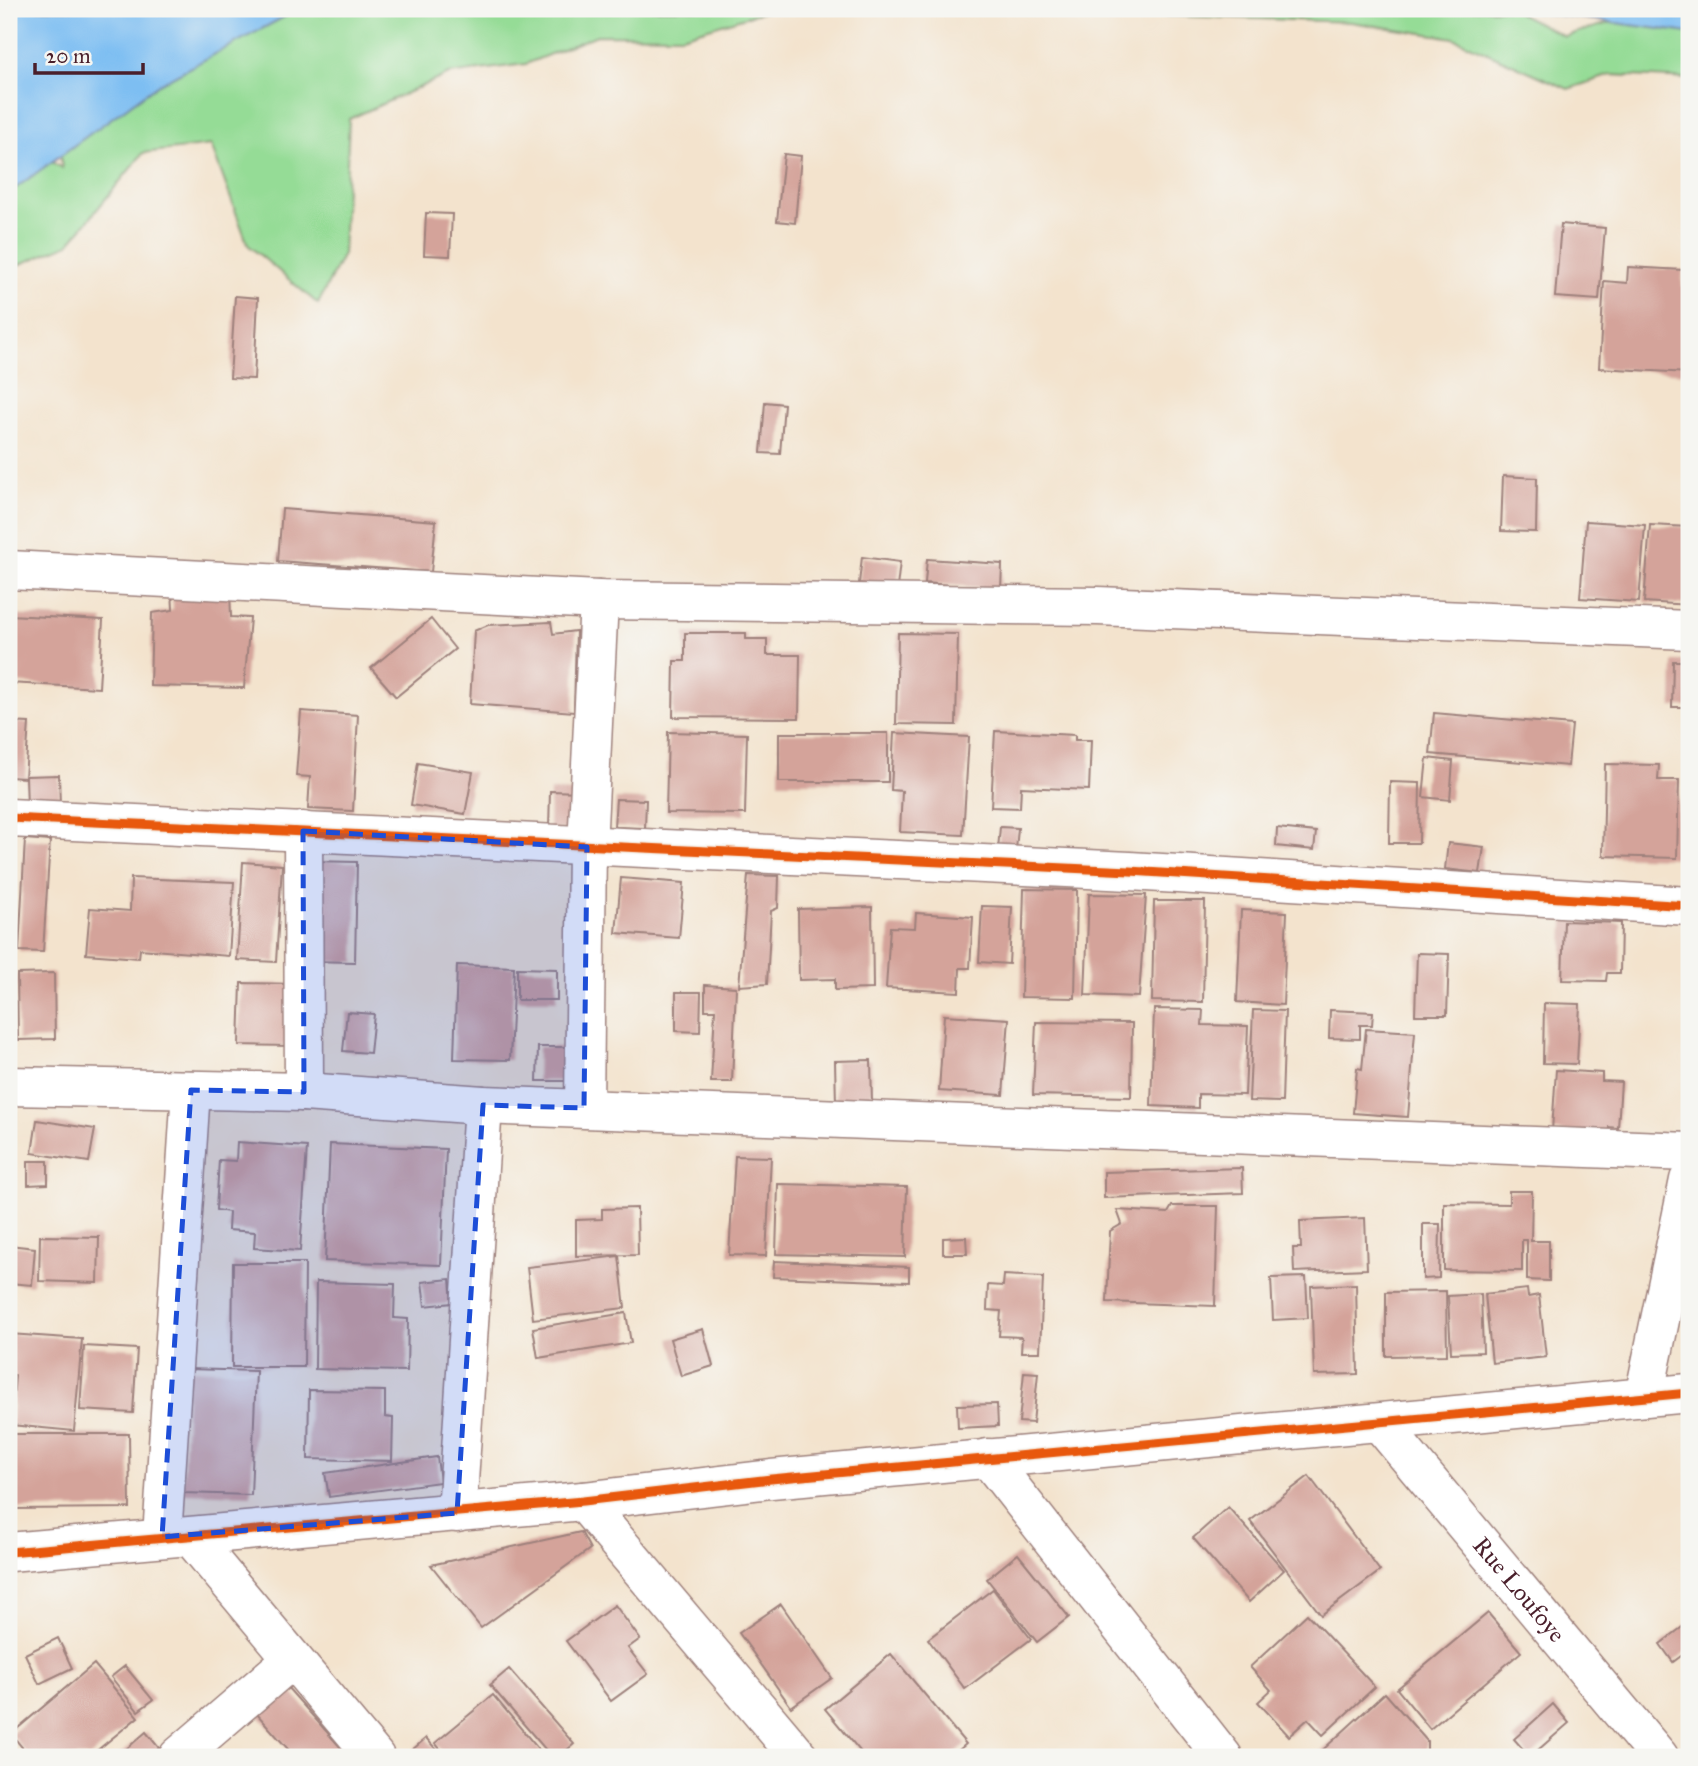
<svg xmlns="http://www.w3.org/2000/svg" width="1698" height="1766" font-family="'IM FELL Great Primer',serif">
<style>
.green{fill:#95dc96;stroke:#707e60;stroke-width:2}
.water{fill:#7dbef2;stroke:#646e8e;stroke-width:2}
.building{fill:#d4a39a}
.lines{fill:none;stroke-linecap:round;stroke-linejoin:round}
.minor-casing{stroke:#9e817c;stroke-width:41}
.minor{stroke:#fff;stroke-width:38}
.cycleway-casing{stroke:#f6f6f2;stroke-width:13}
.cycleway{stroke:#e8590c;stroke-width:9}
.marked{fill:#1d4ed8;fill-opacity:0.2;stroke:#1d4ed8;stroke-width:5;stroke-dasharray:14 9;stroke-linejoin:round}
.labels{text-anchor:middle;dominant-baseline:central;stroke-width:7;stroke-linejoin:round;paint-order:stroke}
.street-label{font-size:24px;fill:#4a1f2b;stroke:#f6f6f2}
</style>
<rect width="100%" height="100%" fill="#f6f6f2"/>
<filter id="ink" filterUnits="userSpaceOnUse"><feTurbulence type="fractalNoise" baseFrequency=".0143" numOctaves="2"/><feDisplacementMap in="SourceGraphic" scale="14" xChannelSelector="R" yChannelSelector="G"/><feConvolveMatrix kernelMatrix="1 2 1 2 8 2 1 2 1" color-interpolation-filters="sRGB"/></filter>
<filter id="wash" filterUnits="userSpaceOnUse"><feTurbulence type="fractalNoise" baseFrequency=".00686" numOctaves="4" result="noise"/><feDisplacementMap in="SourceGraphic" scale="28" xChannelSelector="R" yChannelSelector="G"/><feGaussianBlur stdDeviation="1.57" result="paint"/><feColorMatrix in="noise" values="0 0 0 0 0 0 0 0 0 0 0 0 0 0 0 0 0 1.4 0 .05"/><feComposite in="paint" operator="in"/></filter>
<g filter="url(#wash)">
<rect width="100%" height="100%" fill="#f3e3cd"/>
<g class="green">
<path d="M276,9h496l-90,27 -85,-1 -71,29 -77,10 -100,45 -6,135 -25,50 -70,-59 -37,-100 -68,8 -74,91 -60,25v-132l53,31 -5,-44z"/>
<path d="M976,9h535l53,27 95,-27 30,6v64l-78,-4 -43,14 -114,-51 -103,-16z"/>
</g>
<g class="water">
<path d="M9,9h290l-142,76 -148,108z"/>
<path d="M1513,9h176v24z"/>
</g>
<g id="blocks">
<g class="building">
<path d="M784,154l17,2 -6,67 -18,-2z"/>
<path d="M426,213l26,1 -2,42 -26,-1z"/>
<path d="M1561,224l44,4 -6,72 -44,-3z"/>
<path d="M1628,267l55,3 -1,17h7v86l-90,-5 5,-87 23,2z"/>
<path d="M235,296l23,2 -4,81 -24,-1z"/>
<path d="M765,402l19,2 -4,50 -19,-1z"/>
<path d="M1503,476l34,2 -1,54 -35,-1z"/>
<path d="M282,509l154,12 -5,51 -153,-11z"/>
<path d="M1586,521l59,4 -6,77 -59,-4z"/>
<path d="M1650,525l39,2v78l-45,-3z"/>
<path d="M862,557l38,5 -3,25 -38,-4z"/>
<path d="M927,559l75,5 -1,25 -76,-6z"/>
<path d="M172,589l58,3 1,25 19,1 -6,70 -94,-2 2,-73 21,-3z"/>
<path d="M9,615l94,5 -4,68 -90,-5z"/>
<path d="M431,619l24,30 -59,48 -25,-29z"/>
<path d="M551,622l2,12 23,-3 -2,81 -104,-8 4,-73 14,-6z"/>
<path d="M685,633h61v6h21v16h33l-1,63 -126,-1 1,-56h11z"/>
<path d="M898,633l60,1 -2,91 -60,-1z"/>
<path d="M1673,661h16v46h-17z"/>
<path d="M301,711l57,4 -5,96 -45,-2 2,-32 -14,-1z"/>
<path d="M1434,713l138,12 -4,41 -138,-12z"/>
<path d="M9,722l20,1 -4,55 -16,-1z"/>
<path d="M995,731l80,4v5h16l-2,50 -68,-3 -1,21 -29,-1z"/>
<path d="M668,732l79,2 -2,80 -79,-1z"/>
<rect x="779" y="733" width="109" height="49"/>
<path d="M894,733l75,4 -6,98 -63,-3 2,-41 -11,-1z"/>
<path d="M1427,758l26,3 -3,39 -27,-3z"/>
<path d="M418,763l55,9 -8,42 -54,-9z"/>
<path d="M1605,764l54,1 -1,15h21l-2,78 -74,-2z"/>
<path d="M59,775l1,30 -33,2 -1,-31z"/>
<path d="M1390,782l30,1 -1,60h-30z"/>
<path d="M550,791l31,1 -2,38 -30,-1z"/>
<path d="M616,799l30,1 -1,28 -31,-1z"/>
<path d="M1000,827l18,1 -2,22 -18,-1z"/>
<path d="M1277,828l39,4 -2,18 -38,-4z"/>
<path d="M25,839l25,2 -7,111 -24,-1z"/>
<path d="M1448,843l36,4 -4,26 -35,-4z"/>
<path d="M309,861l48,1 -2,100 -48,-1z"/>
<path d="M243,862l39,3 -6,97 -39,-2z"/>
<path d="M748,875l31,1 -1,32 -7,3 -4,73 -28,2z"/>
<path d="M131,878l103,4 -5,74 -89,-7 -1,9 -53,-4 4,-46 40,3z"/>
<path d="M621,878l63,5 -5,55 -63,-5z"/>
<path d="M1024,889l53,1 -2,108 -54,-1z"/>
<path d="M1089,894l57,1 -7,102 -54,-2z"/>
<path d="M1154,901h51l-2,101 -51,-1z"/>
<path d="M982,906l30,1 -3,57 -30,-2z"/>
<path d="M872,907l1,82 -38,1v-11l-36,1 -1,-71z"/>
<path d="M1241,910l46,2 -4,93 -46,-3z"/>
<path d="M916,913l57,4 -3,51h-10l-1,24 -73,-4 4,-61 25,1z"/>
<path d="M1564,921l57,2 -1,50h-13l-1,8 -44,-1z"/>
<path d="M1417,953l32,1 -2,61h-32z"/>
<path d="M457,965l57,2 -4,93 -56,-1z"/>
<path d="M517,968l40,1v31h-40z"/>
<path d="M54,973l1,66 -37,1 -1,-66z"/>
<path d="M241,983l53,1 -1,62 -54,-1z"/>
<path d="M705,985l31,2 -4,95h-21l4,-72h-10z"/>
<path d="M676,992h25l-1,40 -24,-1z"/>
<path d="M1544,1003l36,1 -3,60 -34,-1z"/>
<path d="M1154,1009l49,1 -1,15 46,1 -3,69 -47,-1v14l-47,-2z"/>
<path d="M1253,1010l32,1 -3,91 -33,-1z"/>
<path d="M1330,1010l43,2 -1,13h-12v14l-31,-1z"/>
<path d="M347,1012l27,2 -4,39 -27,-2z"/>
<path d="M944,1015l65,4 -6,76 -64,-4z"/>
<path d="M1036,1022l96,1 -1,74 -98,-2z"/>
<path d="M1366,1029l49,3 -7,85 -55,-4 4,-45 5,1z"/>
<path d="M538,1047h30l-1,34h-30z"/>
<path d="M871,1060l1,43 -36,1 -1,-43z"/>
<path d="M1556,1070l46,3v8l19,1 -3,46 -9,-1v7l-57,-3z"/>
<path d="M37,1120l58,9 -6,33 -57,-9z"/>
<path d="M237,1142l70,5 -7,104 -46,-3 1,-16 -27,-2 1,-18 -13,-2 3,-50 17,1z"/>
<path d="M330,1144l116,5 -5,116 -116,-4z"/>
<path d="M735,1156l36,1 -5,99 -37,-1z"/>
<path d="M28,1161h20v23l-20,1z"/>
<path d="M1242,1168l1,25 -139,5v-26z"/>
<path d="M778,1184l129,3 -2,70 -129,-3z"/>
<path d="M1509,1191h23l-1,50h18v40l-22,-1v-40h-5v31l-78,-1v-67l65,1z"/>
<path d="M1172,1206h46l-3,100 -108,-4 3,-71 12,-7 -5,-14 51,3z"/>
<path d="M637,1208l1,47 -62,1v-36l26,-1v-10z"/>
<path d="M1365,1218l2,51 -73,3 -1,-24h8l-1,-27z"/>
<path d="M1423,1224h17l-1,54 -16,1z"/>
<path d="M40,1236l59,1 -1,46 -59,-2z"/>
<path d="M966,1237l1,17h-24v-16z"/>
<path d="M9,1245l26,3 -3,37 -23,-2z"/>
<path d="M619,1256l6,52 -92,11 -6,-52z"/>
<path d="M774,1261l135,6v15l-136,-5z"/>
<path d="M233,1263h72l-1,104h-72z"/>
<path d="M1004,1275l39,2 -3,75h-19l1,-15 -23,-1 2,-25 -14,-1 1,-25 15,1z"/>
<path d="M1306,1277l2,41 -35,2 -2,-42z"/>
<path d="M450,1279l2,24 -27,3 -3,-24z"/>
<path d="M316,1282l79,2 -1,34 14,1 -1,52 -92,-2z"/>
<path d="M1356,1284l2,90 -44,1 -3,-89z"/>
<path d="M1527,1289l1,8 11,-2 7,62 -54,6 -7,-69z"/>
<path d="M1446,1291l1,64 -61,1v-64z"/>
<path d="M1481,1294l2,58 -32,1 -3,-57z"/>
<path d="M626,1313l5,30 -93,15 -5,-30z"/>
<path d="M703,1329l10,37 -32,10 -11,-37z"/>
<path d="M9,1334l73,5 -8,92 -63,-6 4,-50 -6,-1z"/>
<path d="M84,1346l53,3 -4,64 -53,-3z"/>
<path d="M188,1369l68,2 -5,124 -68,-2z"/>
<path d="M1024,1372l14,1 -5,50 -14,-1z"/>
<path d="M309,1390l76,1v26l8,1 -1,43 -84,-2z"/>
<path d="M997,1404l1,22 -40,2 -1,-23z"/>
<path d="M10,1434h119l1,74 -120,1z"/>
<path d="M437,1457l3,25 -111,15 -4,-24z"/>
<path d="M1309,1476l71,95 -59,44 -71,-94z"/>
<path d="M1228,1507l56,63 -35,32 -56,-64z"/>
<path d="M581,1532l9,17 -109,79 -50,-63z"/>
<path d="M1018,1554l51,63 -32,25 -50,-63z"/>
<path d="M993,1589l38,50 -66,50 -37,-50z"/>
<path d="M781,1604l51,74 -41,29 -52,-74z"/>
<path d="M615,1605l25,34 -12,9 20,26 -37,27 -45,-60z"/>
<path d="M1488,1613l33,39 -91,77 -33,-40z"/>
<path d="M1307,1614l68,73 -52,48 -15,-16 -19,17 -31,-34 13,-12 -21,-23z"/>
<path d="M1689,1622v28l-16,12 -13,-18z"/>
<path d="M58,1638l14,30 -33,16 -14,-30z"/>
<path d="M891,1654l75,90 -15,13h-86l-40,-48z"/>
<path d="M94,1664l44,53 -49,40h-59l-19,-23z"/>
<path d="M125,1666l28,34 -15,11 -27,-34z"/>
<path d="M509,1669l65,75 -16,13h-6l-62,-72z"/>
<path d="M287,1687l62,70h-54l-38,-43z"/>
<path d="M1385,1693l42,48v16h-112z"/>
<path d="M493,1695l52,62h-98l-12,-14z"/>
<path d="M1553,1704l16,19 -39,34 -16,-18z"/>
<path d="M146,1732l13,16 -9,9h-33z"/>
<path d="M426,1738l17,19h-39z"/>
</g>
</g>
</g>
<g filter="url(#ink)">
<use href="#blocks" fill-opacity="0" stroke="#9e817c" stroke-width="2"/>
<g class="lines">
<defs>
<g id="minor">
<path d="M9,570l590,30 499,6 591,24"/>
<path d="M9,818l1121,53 559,35"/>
<path d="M303,831l1,261"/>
<path d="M9,1086l295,6 179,13 1206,47"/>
<path d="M584,1108l3,-261 12,-247"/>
<path d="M1644,1397l45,-217"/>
<path id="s1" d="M1380,1423l279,334"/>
<path d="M988,1458l235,299"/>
<path d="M583,1501l216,256"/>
<path d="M457,1513l26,-408"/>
<path d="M162,1537l29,-447"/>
<path d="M191,1537l184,220"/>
<path d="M9,1552l574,-51 188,-22 918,-86"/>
<path d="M178,1757l113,-97"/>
</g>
</defs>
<use href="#minor" class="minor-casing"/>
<use href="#minor" class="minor"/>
<defs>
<g id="cycleway">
<path d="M9,818l1121,53 559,35"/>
<path d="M9,1552l574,-51 188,-22 918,-86"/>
</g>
</defs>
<use href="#cycleway" class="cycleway-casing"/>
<use href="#cycleway" class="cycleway"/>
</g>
</g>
<path class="marked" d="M303,831l284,16 -3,261 -101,-3 -26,408 -295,24 29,-447 113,2z"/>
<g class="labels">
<g class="street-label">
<text stroke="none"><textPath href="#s1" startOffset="217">Rue Loufoye</textPath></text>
</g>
</g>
<rect width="1698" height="1766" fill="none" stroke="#f6f6f2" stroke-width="35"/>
<path d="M35 63v10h108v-10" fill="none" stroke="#4a1f2b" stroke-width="3.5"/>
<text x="46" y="63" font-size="21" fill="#4a1f2b" stroke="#f6f6f2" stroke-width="5" paint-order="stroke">20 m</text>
</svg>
